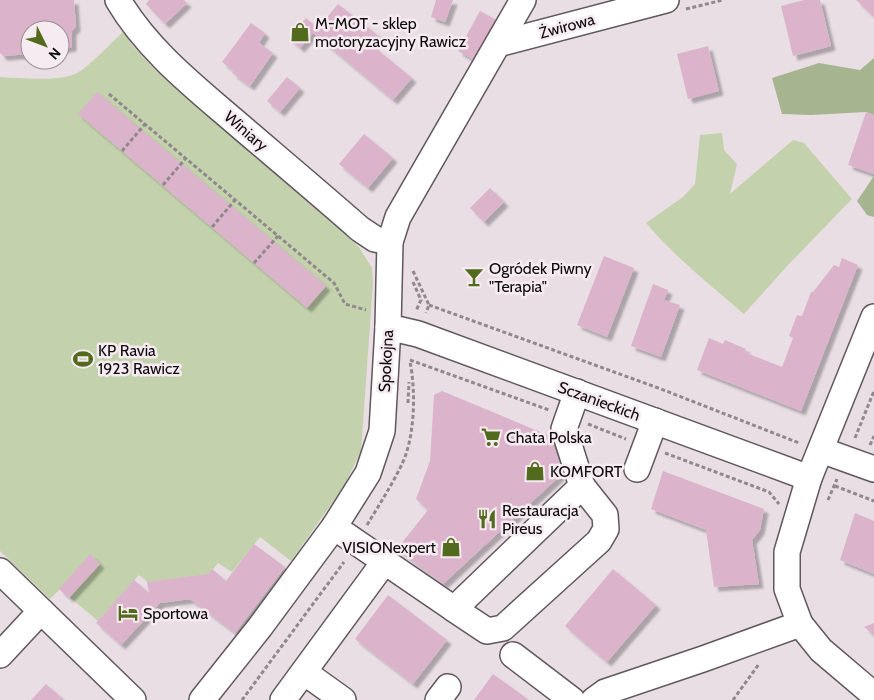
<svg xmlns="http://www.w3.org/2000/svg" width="874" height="700" font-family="Cabin,sans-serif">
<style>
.green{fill:#c3d2ad}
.forest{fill:#a6b590}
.building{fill:#dbb4cc;filter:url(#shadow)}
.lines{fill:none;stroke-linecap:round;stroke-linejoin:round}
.minor-casing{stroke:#60575d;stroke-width:28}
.path{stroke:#90888c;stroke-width:3;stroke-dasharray:4 2.5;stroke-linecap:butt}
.minor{stroke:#fff;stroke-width:25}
.labels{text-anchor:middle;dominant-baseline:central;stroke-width:5;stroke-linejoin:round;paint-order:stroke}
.poi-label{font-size:16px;fill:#0d0a0c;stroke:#f6ebf1;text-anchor:start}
.street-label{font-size:16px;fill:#0d0a0c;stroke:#f6ebf1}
</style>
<defs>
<filter id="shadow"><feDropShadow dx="4.5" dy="4.5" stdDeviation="1" flood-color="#0004"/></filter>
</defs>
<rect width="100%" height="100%" fill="#e9dee4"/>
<g class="green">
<path d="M123,32l9,13 22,24 205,178 13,21 1,15 -12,168 -17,35 -53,75 -31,-24 -28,35 -14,-9 -9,12 -60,8 -10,-8 -41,46 -38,-32 -10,10 -50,-48v-474c18,1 62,5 77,-4 13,-7 34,-30 46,-41z"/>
<path d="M722,133l2,17 13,14 -7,30 63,-54 11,3 48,56 -64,66 -44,49c-34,-29 -69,-57 -98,-91l37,-26 12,-13 5,-49z"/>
</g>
<g class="forest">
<path d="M874,58v57l-8,-3 -55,3 -29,-1 -10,-36 47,-15 41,7z"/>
<path d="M874,176v41l-7,-2 -10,-14z"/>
</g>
<g class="building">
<path d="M0,0h74l2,27 -4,4v16l-12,2v-19h-30v24l-27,2 -3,-3z"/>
<path d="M149,0h35l3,3 -22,21 -19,-20z"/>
<path d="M436,0h17l-8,22 -14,-5z"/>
<path d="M804,0h16l11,46 -38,10 -12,-50z"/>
<path d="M856,0h18v17z"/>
<path d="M338,4l42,33 -7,9 39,32 -19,22 -80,-67 -13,15 -11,-10 17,-20 12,10z"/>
<path d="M480,11l17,9 -21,41 -18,-10z"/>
<path d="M251,23l14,10 -6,10 14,10 -23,33 -18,-13 2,-2 -12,-9z"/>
<path d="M708,46l11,45 -31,8 -11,-45z"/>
<path d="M287,77l13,11 -20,24 -13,-11z"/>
<path d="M97,92l229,194 -19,22 -229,-194z"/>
<path d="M866,112l8,3v59l-26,-9z"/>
<path d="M364,134l29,24 -25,30 -29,-24z"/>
<path d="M490,188l14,14 -20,20 -14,-14z"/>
<path d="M604,256l30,12 -27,69 -30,-12z"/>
<path d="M842,258l16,7 -57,146 -104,-41 12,-32 14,6 2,-4 21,9 -2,3 38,15 11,-29 -4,-2 8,-21 5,1 9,-24h2l21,-27 5,2z"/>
<path d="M653,284l15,6 -4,10 16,5 -19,52 -30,-11z"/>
<path d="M442,391l108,45 13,37 -120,111 -46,-35 31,-39 -12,-11 14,-38 4,-66z"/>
<path d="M663,471l101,38 -4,21 -8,10 7,44 -45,3 -8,-57 -55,-21z"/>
<path d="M855,513l19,8v53l-34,-14z"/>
<path d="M254,544l31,23 -50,66 -45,-34 -30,4 -39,42 -25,-22 38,-43 15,13 -2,-11 61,-8 4,-5 14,12z"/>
<path d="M90,554l10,10 -31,34 -10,-9z"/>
<path d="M613,569l43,36 -49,57 -42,-36z"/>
<path d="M388,595l59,45 -34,44 -58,-45z"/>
<path d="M874,623v12l-10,-8z"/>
<path d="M493,674l36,26h-55z"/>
<path d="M46,684l18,16h-33z"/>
</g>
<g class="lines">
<defs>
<g id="minor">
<path d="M118,0c28,48 73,84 115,120 42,36 85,72 127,109l15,10 15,3"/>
<path d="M498,44l168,-44"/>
<path d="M874,317l-65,161 -22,74v37l13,35 21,26 53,45"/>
<path d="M388,327l30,7 391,144"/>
<path d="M821,450l53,19"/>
<path d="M637,469l18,-48"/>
<path d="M334,527l120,82 128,-123 -18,-57 13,-37"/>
<path d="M0,571l133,129"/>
<path d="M454,609l33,22 16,-3 96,-87 7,-12 -1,-14 -23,-29"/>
<path d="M0,655l41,-44"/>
<path d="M513,655l59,45"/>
<path d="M304,672l39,28"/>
<path d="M202,700l58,-73 74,-100 34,-54 14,-42 6,-104 2,-85 8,-25 125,-217"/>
<path d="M283,700l102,-139"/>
<path d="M438,700l10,-13"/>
<path d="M594,700l11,-8 98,-33 97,-35"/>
</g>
</defs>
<use href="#minor" class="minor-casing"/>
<g class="path">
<path d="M686,9l37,-9"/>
<path d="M109,94l225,189 11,21 21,6"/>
<path d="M122,151l23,-27"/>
<path d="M163,185l23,-27"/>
<path d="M212,227l23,-27"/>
<path d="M254,263l24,-27"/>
<path d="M413,271l16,34 -3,8"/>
<path d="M413,282l8,18 -5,11"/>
<path d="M429,305l232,84 138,54"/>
<path d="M410,360l139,50"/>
<path d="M408,403l1,-21"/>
<path d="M588,424l38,15"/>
<path d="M855,438l19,-47"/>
<path d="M870,445l4,-9"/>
<path d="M665,453l104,39 10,12"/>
<path d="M835,486l39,15"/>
<path d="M828,500l9,-21"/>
<path d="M367,525c12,-20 25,-40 35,-61 13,-27 14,-73 8,-102"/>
<path d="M242,700l102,-138"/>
<path d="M733,700l26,-36"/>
</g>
<use href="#minor" class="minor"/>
</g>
<defs>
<symbol id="shop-bare" viewBox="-9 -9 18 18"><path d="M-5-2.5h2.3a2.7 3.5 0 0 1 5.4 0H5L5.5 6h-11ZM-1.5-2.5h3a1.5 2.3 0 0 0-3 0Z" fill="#516a1b" stroke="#f6ebf1" stroke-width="2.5" paint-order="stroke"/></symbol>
<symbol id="bar-bare" viewBox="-9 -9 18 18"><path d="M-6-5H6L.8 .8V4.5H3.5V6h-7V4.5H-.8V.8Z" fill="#516a1b" stroke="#f6ebf1" stroke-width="2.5" paint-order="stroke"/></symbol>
<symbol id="stadium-bare" viewBox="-9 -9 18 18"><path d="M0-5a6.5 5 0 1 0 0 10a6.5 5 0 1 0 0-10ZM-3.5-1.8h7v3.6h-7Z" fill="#516a1b" stroke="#f6ebf1" stroke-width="2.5" paint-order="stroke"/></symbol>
<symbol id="supermarket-bare" viewBox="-9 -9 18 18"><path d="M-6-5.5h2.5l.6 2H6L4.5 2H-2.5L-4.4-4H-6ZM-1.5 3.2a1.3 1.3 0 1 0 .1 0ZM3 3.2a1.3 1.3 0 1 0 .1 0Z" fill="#516a1b" stroke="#f6ebf1" stroke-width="2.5" paint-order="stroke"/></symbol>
<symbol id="restaurant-bare" viewBox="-9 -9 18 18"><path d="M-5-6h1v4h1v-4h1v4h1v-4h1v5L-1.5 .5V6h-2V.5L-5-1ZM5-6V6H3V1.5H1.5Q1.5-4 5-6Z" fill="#516a1b" stroke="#f6ebf1" stroke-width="2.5" paint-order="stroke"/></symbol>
<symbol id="hotel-bare" viewBox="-9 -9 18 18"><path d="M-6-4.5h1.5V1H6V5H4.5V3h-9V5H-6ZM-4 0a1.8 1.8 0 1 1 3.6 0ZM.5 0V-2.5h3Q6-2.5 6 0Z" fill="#516a1b" stroke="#f6ebf1" stroke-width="2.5" paint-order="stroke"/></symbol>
</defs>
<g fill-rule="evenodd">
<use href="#shop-bare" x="286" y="18" width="28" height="28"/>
<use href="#bar-bare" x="460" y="263" width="28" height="28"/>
<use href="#stadium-bare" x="69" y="345" width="28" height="28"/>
<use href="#supermarket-bare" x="477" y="423" width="28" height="28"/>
<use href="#shop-bare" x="521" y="457" width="28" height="28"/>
<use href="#restaurant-bare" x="473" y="505" width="28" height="28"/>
<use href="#shop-bare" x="437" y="533" width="28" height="28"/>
<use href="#hotel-bare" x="114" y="599" width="28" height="28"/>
</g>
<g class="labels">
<g class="poi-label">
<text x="315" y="23">M-MOT - sklep<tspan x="315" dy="18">motoryzacyjny Rawicz</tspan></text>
<text x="489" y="268">Ogródek Piwny<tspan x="489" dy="18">"Terapia"</tspan></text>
<text x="98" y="350">KP Ravia<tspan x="98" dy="18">1923 Rawicz</tspan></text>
<text x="506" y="437">Chata Polska</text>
<text x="550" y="471">KOMFORT</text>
<text x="502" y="510">Restauracja<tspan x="502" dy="18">Pireus</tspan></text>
<text x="436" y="547" text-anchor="end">VISIONexpert</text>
<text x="143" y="613">Sportowa</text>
</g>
<g class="street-label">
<text transform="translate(567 26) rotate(-15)">Żwirowa</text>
<text transform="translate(246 131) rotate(41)">Winiary</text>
<text transform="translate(386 361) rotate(-87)">Spokojna</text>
<text transform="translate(599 401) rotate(20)">Sczanieckich</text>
</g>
</g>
<g transform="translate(45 45) rotate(132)"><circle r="24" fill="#f6ebf1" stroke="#999195"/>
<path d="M0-4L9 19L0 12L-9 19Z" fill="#516a1b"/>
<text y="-8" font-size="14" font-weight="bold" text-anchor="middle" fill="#0d0a0c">N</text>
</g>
</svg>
